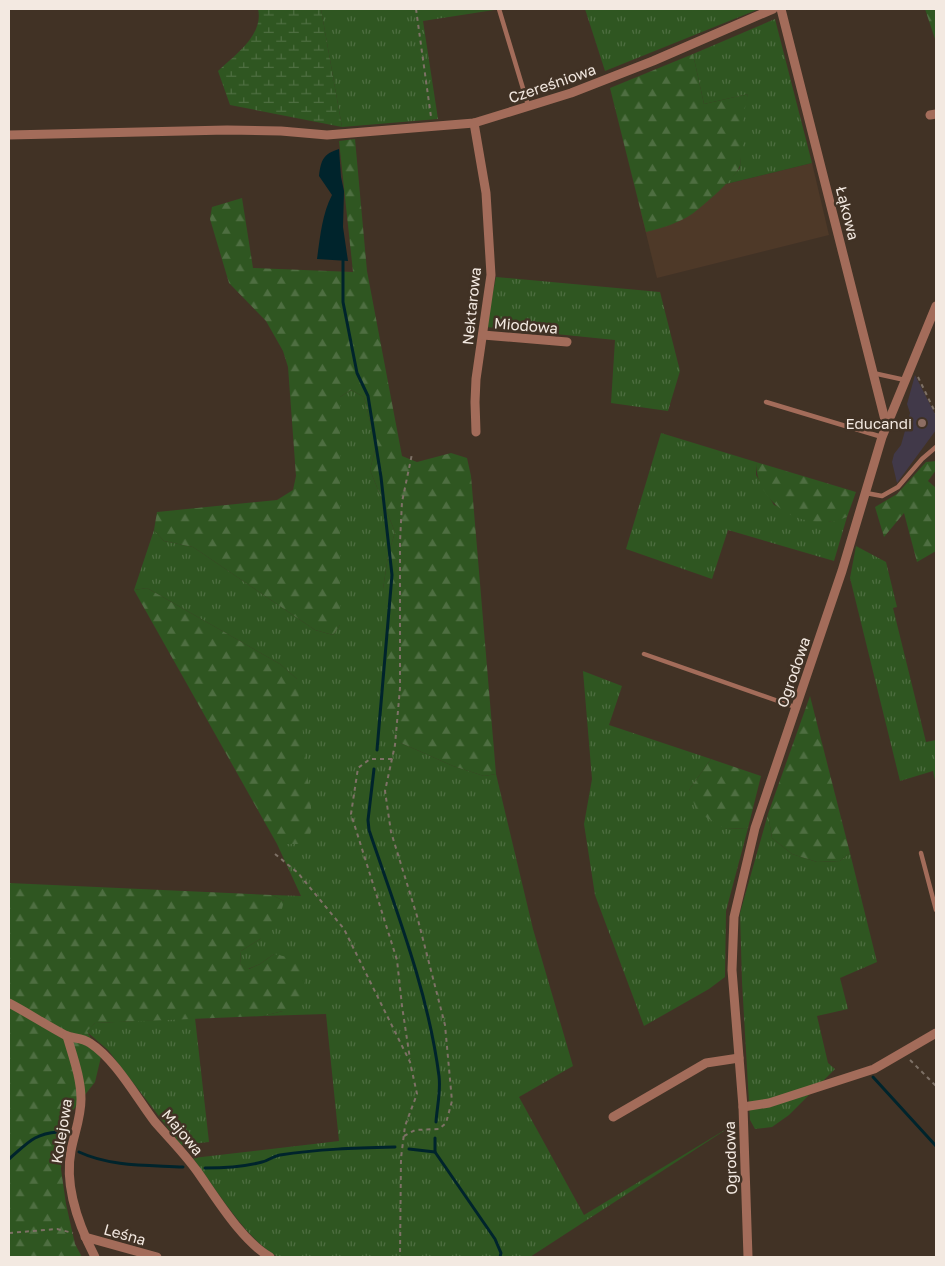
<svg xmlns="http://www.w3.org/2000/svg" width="945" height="1266" font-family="'Golos Text',sans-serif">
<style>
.built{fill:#4e3928}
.education{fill:#413949}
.grass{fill:url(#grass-tufts)}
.forest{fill:url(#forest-firs)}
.wetland{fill:url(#wetland-marsh)}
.water{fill:#00242c}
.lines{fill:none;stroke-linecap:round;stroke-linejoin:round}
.stream{stroke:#00242c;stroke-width:3}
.path{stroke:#7e7166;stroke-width:2;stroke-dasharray:4 4;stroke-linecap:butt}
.lane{stroke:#a36c5a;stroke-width:4.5}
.street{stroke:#a36c5a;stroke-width:9}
.education-dot{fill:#8d6e63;stroke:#413225;stroke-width:2}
.labels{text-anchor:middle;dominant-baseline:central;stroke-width:5;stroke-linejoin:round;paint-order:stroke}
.street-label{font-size:15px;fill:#f3e9e1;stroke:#413225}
.poi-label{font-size:15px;fill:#f3e9e1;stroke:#413225;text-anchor:end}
</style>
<defs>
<pattern id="grass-tufts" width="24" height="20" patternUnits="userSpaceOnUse" patternTransform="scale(1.25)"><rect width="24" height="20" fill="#2f5621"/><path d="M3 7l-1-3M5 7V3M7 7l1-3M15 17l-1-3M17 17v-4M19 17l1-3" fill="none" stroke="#4e6e41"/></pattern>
<pattern id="forest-firs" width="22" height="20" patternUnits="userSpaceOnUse" patternTransform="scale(1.25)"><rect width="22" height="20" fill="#2f5621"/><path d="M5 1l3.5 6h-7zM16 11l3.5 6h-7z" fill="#4e6e41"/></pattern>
<pattern id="wetland-marsh" width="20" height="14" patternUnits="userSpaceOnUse" patternTransform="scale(1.25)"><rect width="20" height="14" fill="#2f5621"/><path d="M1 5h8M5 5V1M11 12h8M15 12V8" fill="none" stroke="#4e6e41"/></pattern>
</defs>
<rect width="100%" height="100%" fill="#413225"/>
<path class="built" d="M812,163l17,72 -172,43 -18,-73z"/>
<path class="education" d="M915,375l21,41v14l-39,53 -5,-21 2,-8 7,-9 9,-32 -3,-9z"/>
<g class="grass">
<path d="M321,9h173v1l-71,11 15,98 -96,8z"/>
<path d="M585,9h174l-154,62z"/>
<path d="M775,19l37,144 -86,21 14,-16 3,-58 5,-16 -44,10 -11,-50z"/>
<path d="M496,277l164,15 20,79 -12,40 -57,-8 4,-63 -129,-13z"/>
<path d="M351,390l13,7 12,49 -6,24 25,62 -7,24 -5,33 18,154 52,23 31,10 12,-2 37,155 40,137 -54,31 65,118 149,-90 -203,132h-252c-30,-15 -64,-71 -85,-99l146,-17 -13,-127 -63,2 20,-5 -9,-57 -14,10 -12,5 -8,-5 1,-13 19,-12 24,-38 -12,-6 29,1 -24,-52h21l-1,-165 -17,-15 -133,-76 -13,2 20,-60 10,11 29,6 122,83 18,5 7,-10v-228z"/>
<path d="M661,433l95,29v13l18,30 55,17 18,-5 -13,44 -106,-31 -16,49 -86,-30z"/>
<path d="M856,546l30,16 11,45 -4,1 33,134 10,-2v45l-3,-14 -33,10 -50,-203z"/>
<path d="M583,671l39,15 -13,39 102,34 -22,31 37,39 22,-1 -22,83 -1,66 -16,12 -65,37 -49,-131 -11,-71 8,-45z"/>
<path d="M768,814l4,24 20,16 25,8 23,-1 10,-8 27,109 -37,16 8,31 -31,7 11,47 7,6 -46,46 -17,12 -17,2 -5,-9 -8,-138 -2,-69z"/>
<path d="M195,1018l14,124 -28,3 -73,-95 -22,-19 9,-8z"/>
</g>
<g class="forest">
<path d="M925,9h11v33z"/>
<path d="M693,54l11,50 44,-10c-7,25 -4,47 -8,71 -1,10 -38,42 -48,49 -13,9 -30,14 -46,18l-36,-144z"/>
<path d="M355,139l12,132 35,185 15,6 34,-9 16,5 4,18 25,298 -12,2 -31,-10 -52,-23 -19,-41 1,-113 5,-33 7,-24 -25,-62 6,-24 -12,-49 -13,-7 -11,7v228l-7,10 -18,-5 -122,-83 -29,-6 -10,-11 3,-18 120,-12 16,-10 3,-14 -8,-109 -5,-16 -17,-30 -37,-38 -19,-64 2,-12 30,-9 11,70 100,4 -14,-131z"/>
<path d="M936,461v9l-8,11 8,7v63l-19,11 -13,-49 -20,24 -9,-30 22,-13 29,-32z"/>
<path d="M756,462l100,30 -9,25c-6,2 -13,5 -19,5 -36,3 -72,-23 -72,-60z"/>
<path d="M147,588l133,76 17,15 16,147 -5,14 -10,4h-21l-143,-254z"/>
<path d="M810,696l40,157 -10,8 -23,1 -25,-8 -20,-16 -4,-24z"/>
<path d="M711,759l50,17 -13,52 -22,1 -29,-17 -8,-22z"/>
<path d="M9,883l263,12 12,6 -6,23 -18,15 -19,12 -1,13 9,5 11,-5 14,-10 22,5 9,22 -7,22 -15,8 -20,5 -168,7 -8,8 14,26 -6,25 -25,32 -7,32 -2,23 5,35 9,40 7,13h-73z"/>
</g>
<path class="wetland" d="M258,9h63l21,118 -112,-22 -12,-34c17,-16 46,-36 40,-62z"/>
<path class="water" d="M339,149l2,28 3,14 -1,36 5,34 -31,-2c3,-21 5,-45 15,-64l-13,-19c2,-16 4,-22 20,-27z"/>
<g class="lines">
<g class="stream">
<path d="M343,261v41l14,71 11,23 13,81 11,98 -15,175"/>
<path d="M374,769l-6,51 1,10c27,80 59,161 70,246 2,15 -2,31 -3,46"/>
<path d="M873,1077l63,69"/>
<path d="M435,1138v14"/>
<path d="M409,1149l26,3 60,87 6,14 -1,4"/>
<path d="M79,1152c32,15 70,13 104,15"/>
<path d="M9,1159c19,-16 24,-25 49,-27l8,8"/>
<path d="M205,1168c19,0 38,-1 57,-6 6,-1 11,-6 18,-7 38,-6 76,-7 115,-8"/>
</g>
<g class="path">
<path d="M416,9l15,108"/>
<path d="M918,377l18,37"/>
<path d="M392,759h-22l-12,9 -7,46 46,146 5,46 8,53"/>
<path d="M275,854l23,19 46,56 66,133 7,32 -12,32 -4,32 -1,99"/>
<path d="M910,1060l26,26"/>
<path d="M404,1136l11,-6 24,-1 7,-6 6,-22 -7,-76 -28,-109 -26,-84 -6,-41 10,-46 5,-57v-146l2,-40 10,-48"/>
<path d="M9,1233l48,-4 16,4"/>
</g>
<g class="lane">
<path d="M499,9l29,96"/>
<path d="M873,373l32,7"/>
<path d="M766,402l116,35"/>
<path d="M866,493l16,3 16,-9 24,-28 14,-12"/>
<path d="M644,654l151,53"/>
<path d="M921,853l15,57"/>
</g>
<g class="street">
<path d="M781,9l105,415"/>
<path d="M930,115l6,-1"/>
<path d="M474,123l12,70 5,82 -15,104 -1,23 1,30"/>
<path d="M9,135l218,-5 54,1 46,4 147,-12 97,-30 82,-32 120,-52"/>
<path d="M483,335l84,7"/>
<path d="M9,1003c19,10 37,22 56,32 8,4 16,2 25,8 26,17 46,54 65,79 14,16 29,31 42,49 19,27 45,70 73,86"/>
<path d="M67,1036c6,21 14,42 14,63 0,19 -7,35 -10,52 -7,36 8,75 24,106"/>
<path d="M743,1107l26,-4 105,-34 62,-36"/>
<path d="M613,1117l93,-54 33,-5"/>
<path d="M85,1237l72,20"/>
<path d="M748,1257l-5,-150 -11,-137 2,-53 21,-89 87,-257 40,-134 54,-131"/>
</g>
</g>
<circle class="education-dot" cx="922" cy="423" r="5"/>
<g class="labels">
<g class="street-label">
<text transform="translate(552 83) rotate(-19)">Czereśniowa</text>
<text transform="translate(848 213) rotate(76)">Łąkowa</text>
<text transform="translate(471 306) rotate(-84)">Nektarowa</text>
<text transform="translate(526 325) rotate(5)">Miodowa</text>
<text transform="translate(793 672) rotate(-71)">Ogrodowa</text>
<text transform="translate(61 1131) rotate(-81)">Kolejowa</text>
<text transform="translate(183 1132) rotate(50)">Majowa</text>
<text transform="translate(730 1158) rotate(-92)">Ogrodowa</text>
<text transform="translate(125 1234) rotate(16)">Leśna</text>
</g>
<g class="poi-label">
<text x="912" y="423">Educandi</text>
</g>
</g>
<rect width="945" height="1266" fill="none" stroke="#f3e9e1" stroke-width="20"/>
</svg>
